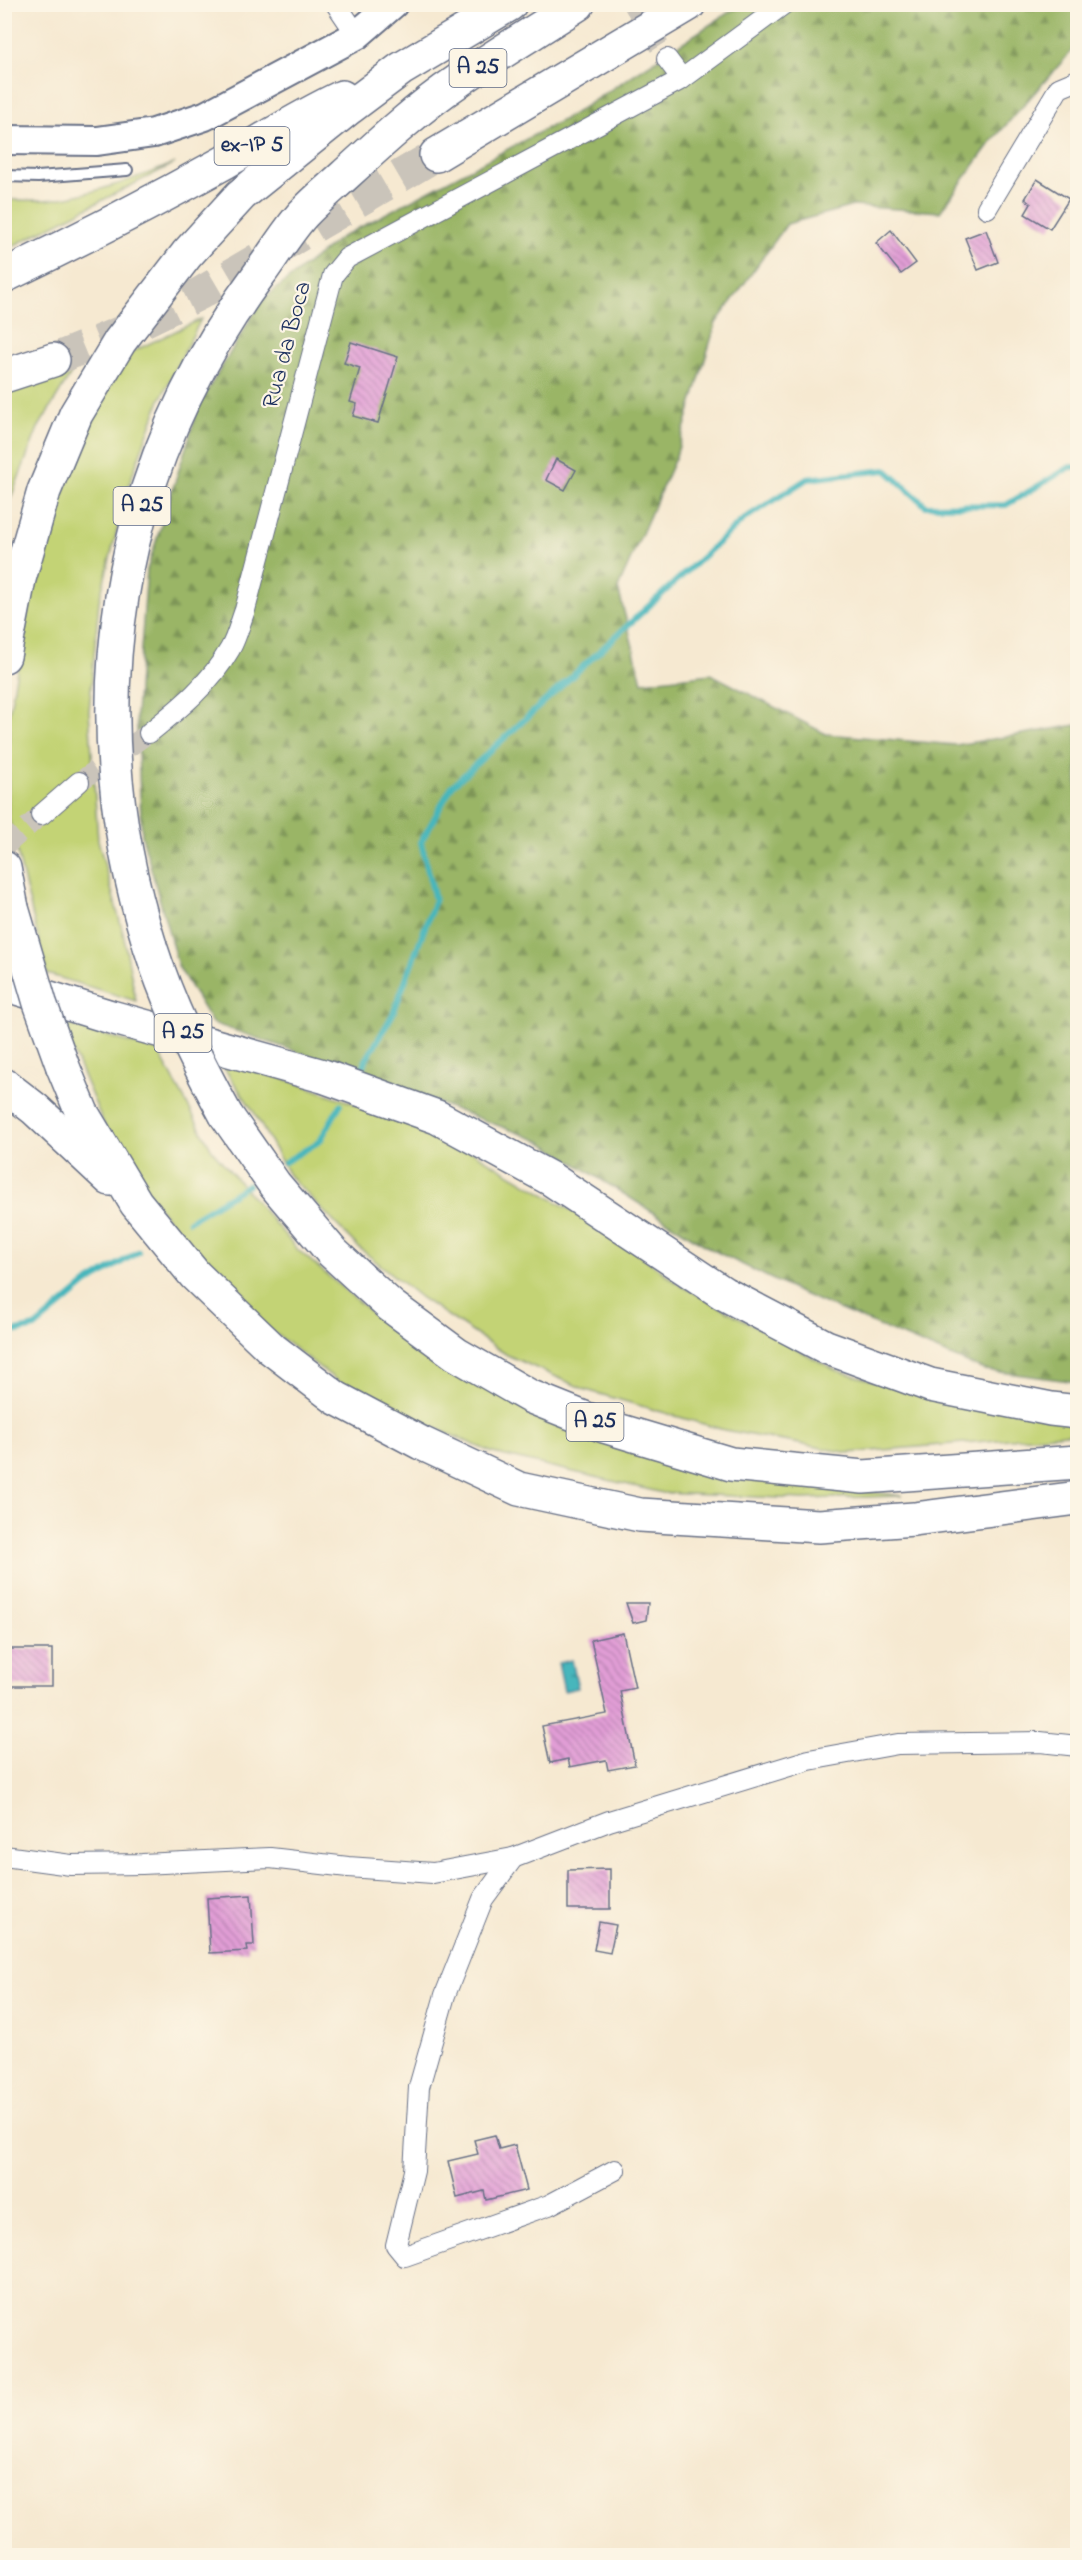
<svg xmlns="http://www.w3.org/2000/svg" width="1082" height="2560" font-family="'Indie Flower',sans-serif">
<style>
.grass{fill:#c3d375;stroke:#6f816a;stroke-width:1.5}
.forest{fill:url(#forest-firs);stroke:#5a7262;stroke-width:1.5}
.water{fill:url(#water-ripples);stroke:#30728d;stroke-width:1.5}
.lines{fill:none;stroke-linecap:round;stroke-linejoin:round}
.stream{stroke:#46b6bc;stroke-width:6}
.building{fill:url(#building-back-hatch)}
.street-tunnel{stroke:#cac4ba;stroke-width:20;stroke-dasharray:20 10;stroke-linecap:butt}
.highway-tunnel{stroke:#cac4ba;stroke-width:33;stroke-dasharray:33 16;stroke-linecap:butt}
.lane-casing{stroke:#687086;stroke-width:14}
.street-casing{stroke:#687086;stroke-width:22}
.secondary-casing{stroke:#687086;stroke-width:32}
.highway-casing{stroke:#687086;stroke-width:36}
.lane{stroke:#fff;stroke-width:10}
.street{stroke:#fff;stroke-width:20}
.secondary{stroke:#fff;stroke-width:28}
.highway{stroke:#fff;stroke-width:33}
.highway-bridge-casing{stroke:#687086;stroke-width:36;stroke-linecap:butt}
.highway-bridge{stroke:#fff;stroke-width:33}
.labels{text-anchor:middle;dominant-baseline:central;stroke-width:4.5;stroke-linejoin:round;paint-order:stroke}
.shield{fill:#fcf5e5;stroke:#5e6a86;stroke-width:1.5}
.shield-label{font-size:22px;font-weight:bold;fill:#1b2f5e}
.street-label{font-size:24px;fill:#1b2f5e;stroke:#fcf5e5}
</style>
<defs>
<pattern id="forest-firs" width="22" height="20" patternUnits="userSpaceOnUse" patternTransform="scale(1.5)"><rect width="22" height="20" fill="#9ab566"/><path d="M5 1l3.5 6h-7zM16 11l3.5 6h-7z" fill="#7d9457"/></pattern>
<pattern id="water-ripples" width="26" height="14" patternUnits="userSpaceOnUse" patternTransform="scale(1.5)"><rect width="26" height="14" fill="#46b6bc"/><path d="M2 4q2-2 4 0t4 0M15 11q2-2 4 0t4 0" fill="none" stroke="#3a949c"/></pattern>
<pattern id="building-back-hatch" width="6" height="6" patternUnits="userSpaceOnUse" patternTransform="scale(1.5)"><rect width="6" height="6" fill="#e29ed6"/><path d="M-1 5l2 2M0 0l6 6M5-1l2 2" fill="none" stroke="#b681b1"/></pattern>
</defs>
<rect width="100%" height="100%" fill="#fcf5e5"/>
<filter id="ink" filterUnits="userSpaceOnUse"><feTurbulence type="fractalNoise" baseFrequency=".0167" numOctaves="2"/><feDisplacementMap in="SourceGraphic" scale="12" xChannelSelector="R" yChannelSelector="G"/><feConvolveMatrix kernelMatrix="1 2 1 2 8 2 1 2 1" color-interpolation-filters="sRGB"/></filter>
<filter id="wash" filterUnits="userSpaceOnUse"><feTurbulence type="fractalNoise" baseFrequency=".008" numOctaves="4" result="noise"/><feDisplacementMap in="SourceGraphic" scale="24" xChannelSelector="R" yChannelSelector="G"/><feGaussianBlur stdDeviation="1.35" result="paint"/><feColorMatrix in="noise" values="0 0 0 0 0 0 0 0 0 0 0 0 0 0 0 0 0 1.4 0 .05"/><feComposite in="paint" operator="in"/></filter>
<g filter="url(#wash)">
<rect width="100%" height="100%" fill="#f6e9d1"/>
<g class="grass">
<path d="M175,163l-170,87v-50c16,0 34,1 51,-1 42,-6 80,-21 119,-36z"/>
<path d="M201,319l-41,81 -32,87 -29,114 -10,110 9,129 25,93 13,68 -89,-27 -39,-159 1,-101 25,-137 30,-98 61,-124z"/>
<path d="M75,367l-37,61 -33,85v-123z"/>
<path d="M60,1022l98,29 54,99 85,99 105,90 116,66 160,60 224,31 -98,3 -141,-6 -170,-40 -141,-61 -84,-64 -56,-53 -95,-121z"/>
<path d="M219,1061l69,19 158,56 172,102 62,47 155,85 85,24 157,29v10l-228,20 -125,-23 -138,-40 -79,-35 -86,-57 -63,-51 -69,-72 -37,-66z"/>
</g>
<path class="forest" d="M740,5h337v40l-86,97 -51,70 -87,-6 -66,18 -71,99 -40,133 -58,132 24,94 69,-8 115,60 130,11 121,-20v657l-93,-12 -186,-78 -87,-43 -171,-108 -218,-81 -110,-37 -34,-57 -36,-130 -6,-122 11,-144 53,-167 61,-102 79,-63 232,-123z"/>
<path class="water" d="M572,1660l6,28 -14,3 -6,-28z"/>
<g class="lines">
<g class="stream">
<path d="M362,1067l31,-53 42,-114 -14,-58 31,-56 292,-267 63,-40 79,-9 40,36 80,-1 64,-38h8"/>
<path d="M285,1162l35,-21 20,-36"/>
<path d="M189,1221l59,-36"/>
<path d="M4,1334l31,-7 51,-43 52,-32"/>
</g>
</g>
<g id="blocks">
<g class="building">
<path d="M1037,179l32,20 -19,30 -25,-15 6,-10 -6,-5z"/>
<path d="M891,230l25,33 -15,11 -25,-31z"/>
<path d="M986,230l12,32 -20,8 -13,-32z"/>
<path d="M351,342l47,15 -20,66 -25,-7 4,-12 -7,-2 10,-34 -16,-5z"/>
<path d="M556,459l20,11 -11,20 -19,-10z"/>
<path d="M626,1603h22l-2,17 -13,3z"/>
<path d="M623,1633l12,55 -15,3 15,74 -27,5 -2,-10 -36,7 -2,-8 -18,4 -8,-37 65,-12 -16,-74z"/>
<rect x="4" y="1649" width="48" height="37"/>
<path d="M610,1869v40h-42v-39z"/>
<path d="M251,1895l3,50h-7l1,6 -38,2 -3,-55z"/>
<path d="M599,1922l17,3 -6,28 -16,-3z"/>
<path d="M495,2135l4,14 16,-4 12,45 -41,10 -2,-9 -27,7 -9,-37 30,-7 -4,-14z"/>
</g>
</g>
</g>
<g filter="url(#ink)">
<use href="#blocks" fill-opacity="0" stroke="#687086" stroke-width="1.5"/>
<g class="lines">
<g class="street-tunnel">
<path d="M633,4l34,55"/>
<path d="M79,782l70,-49"/>
<path d="M4,847l37,-32"/>
</g>
<path class="highway-tunnel" d="M53,360l66,-27 80,-39 237,-139"/>
<defs>
<path id="lane" d="M4,176l34,1 89,-7"/>
<g id="street">
<path d="M336,4l21,31"/>
<path d="M667,59l15,20"/>
<path d="M987,208l72,-120 19,-8"/>
<path d="M149,733c31,-25 61,-49 81,-84 7,-12 10,-26 15,-39l88,-335 14,-17 335,-179 102,-75"/>
<path d="M41,815l38,-33"/>
<path d="M4,1856l67,9 71,-1 128,-6 78,9 85,6 80,-15 96,-37 200,-61 89,-16 142,-2 38,4"/>
<path d="M513,1858l-30,41 -38,96 -26,92 -5,84 -18,74 9,11 144,-51 66,-35"/>
</g>
<path id="secondary" d="M4,140l93,1 57,-8 51,-17 152,-81 36,-31"/>
<g id="highway">
<path d="M436,155l253,-151"/>
<path d="M4,276c75,-36 149,-74 221,-114 39,-22 76,-46 117,-65"/>
<path d="M4,376l49,-16"/>
<path d="M4,656l15,-77 25,-88 32,-77 44,-73 67,-87 54,-59 108,-87 52,-39 109,-65"/>
<path d="M4,868l8,40"/>
<path d="M150,946c-74,-234 -37,-475 110,-673 14,-19 27,-41 43,-59 13,-14 28,-26 42,-39 36,-33 73,-67 113,-94 39,-27 80,-51 120,-77"/>
<path d="M4,984l107,33 212,59 114,41 114,62 172,114 103,54 104,38 121,24 27,3"/>
<path d="M63,1067l19,46 54,90 59,72 77,74 64,49 85,45 98,46 121,26 179,11 95,-7 164,-21"/>
<path d="M4,1085l31,24 75,70"/>
<path d="M226,1115l49,70 57,67 59,54 65,48 73,42 75,30 127,38 132,13 215,-15"/>
</g>
</defs>
<use href="#lane" class="lane-casing"/>
<use href="#street" class="street-casing"/>
<use href="#secondary" class="secondary-casing"/>
<use href="#highway" class="highway-casing"/>
<use href="#lane" class="lane"/>
<use href="#street" class="street"/>
<use href="#secondary" class="secondary"/>
<use href="#highway" class="highway"/>
<defs>
<g id="highway-bridge">
<path d="M12,908l28,95 23,64"/>
<path d="M150,946c19,60 46,114 76,169"/>
</g>
</defs>
<use href="#highway-bridge" class="highway-bridge-casing"/>
<use href="#highway-bridge" class="highway-bridge"/>
</g>
</g>
<g class="labels">
<g class="shield">
<rect x="449.5" y="49" width="57" height="38" rx="4.5"/>
<rect x="214.5" y="127" width="75" height="38" rx="4.5"/>
<rect x="113.5" y="487" width="57" height="38" rx="4.5"/>
<rect x="154.5" y="1014" width="57" height="38" rx="4.5"/>
<rect x="566.5" y="1403" width="57" height="38" rx="4.5"/>
</g>
<g class="shield-label">
<text x="478" y="68">A 25</text>
<text x="252" y="146">ex-IP 5</text>
<text x="142" y="506">A 25</text>
<text x="183" y="1033">A 25</text>
<text x="595" y="1422">A 25</text>
</g>
<g class="street-label">
<text transform="translate(288 345) rotate(-75)">Rua da Boca</text>
</g>
</g>
<rect width="1082" height="2560" fill="none" stroke="#fcf5e5" stroke-width="24"/>
</svg>
